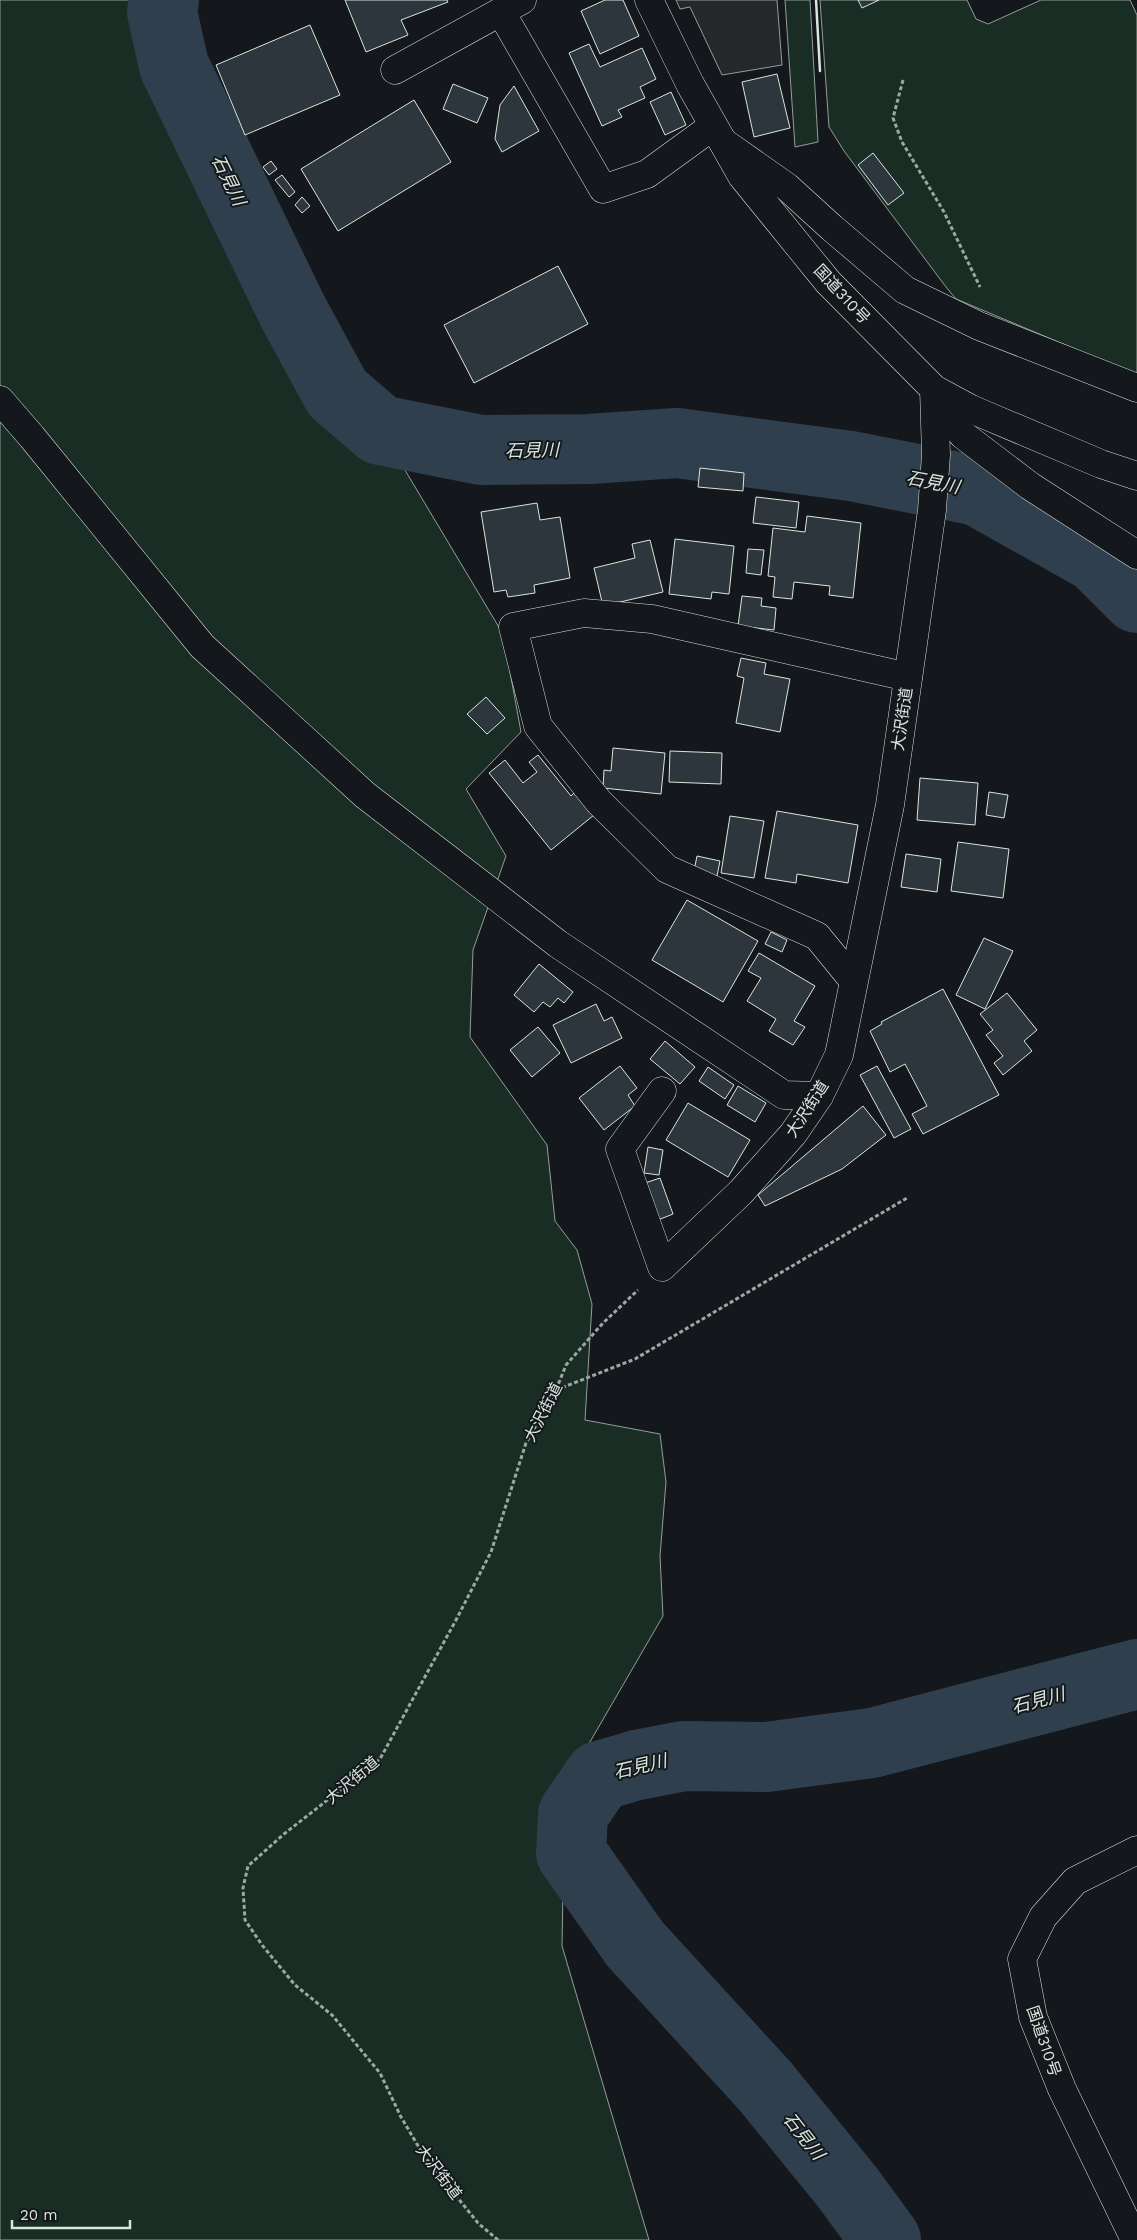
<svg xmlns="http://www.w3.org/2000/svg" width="1137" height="2240" font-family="'Work Sans','Noto Sans JP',sans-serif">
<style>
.green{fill:#1a2d24;stroke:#939e99}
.parking{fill:#24282b;stroke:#939e99}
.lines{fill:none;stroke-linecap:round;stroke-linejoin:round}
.river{stroke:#2f3f4d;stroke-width:70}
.building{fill:#2c363c;stroke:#d8e6dc}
.minor-casing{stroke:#d8e6dc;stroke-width:29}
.highway-casing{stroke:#d8e6dc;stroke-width:29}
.path{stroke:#9da8a2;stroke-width:3;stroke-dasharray:4 2.5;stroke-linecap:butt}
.minor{stroke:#14181c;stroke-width:28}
.highway{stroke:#14181c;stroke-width:28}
.wall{stroke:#d8e6dc;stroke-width:2.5}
.labels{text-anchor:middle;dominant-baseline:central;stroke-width:4;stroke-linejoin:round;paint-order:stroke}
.street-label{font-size:16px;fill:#d8e6dc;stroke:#14181c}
.water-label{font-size:18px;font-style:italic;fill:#d8e6dc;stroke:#14181c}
</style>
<rect width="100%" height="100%" fill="#14181c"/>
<g class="green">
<path d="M0,0h134l247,430 122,204 18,98 -55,57 40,67 -33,94 -3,87 77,108 8,76 22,29 15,54 -7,116 75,14 6,48 -6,74 3,60 -98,169 -3,161 87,294h-649z"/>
<path d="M785,0h25l8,142 -23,5z"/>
<path d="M820,0h147l9,19 12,5 53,-24h89l7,15v360l-181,-76 -10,-12 -102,-136 -15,-24z"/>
</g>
<path class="parking" d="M676,0h101l5,65 -60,10 -32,-68 -10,2z"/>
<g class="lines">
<g class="river">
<path d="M164,0l-2,12 12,54 118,244 45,83 43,37 101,20 108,-1 88,-6 174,23 127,25 119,67 40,40"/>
<path d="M886,2240l-38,-52 -83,-102 -130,-142 -64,-91 2,-39 26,-38 38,-11 47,-9 82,1 106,-14 265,-69"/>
</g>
</g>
<g class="building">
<path d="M345,0h102l1,2 -47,18 7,15 -42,17z"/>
<path d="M605,0h18l16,36 -39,18 -19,-43z"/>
<path d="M858,0h21l-17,8z"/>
<path d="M310,25l30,70 -95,40 -29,-70z"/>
<path d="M589,44l11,23 42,-19 14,31 -16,8 5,11 -27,12 4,7 -20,9 -33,-73z"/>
<path d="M777,74l13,54 -36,9 -12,-55z"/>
<path d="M453,84l35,14 -11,25 -34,-14z"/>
<path d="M514,86l25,45 -37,21 -7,-13 5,-34z"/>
<path d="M671,92l15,33 -21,10 -15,-33z"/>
<path d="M414,100l37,62 -113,69 -37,-62z"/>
<path d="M873,153l31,40 -16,12 -30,-40z"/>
<path d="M271,161l6,8 -8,6 -6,-8z"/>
<path d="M282,175l13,17 -6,5 -14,-17z"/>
<path d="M302,197l8,9 -8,7 -7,-8z"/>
<path d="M558,266l30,58 -114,59 -30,-58z"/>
<path d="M700,468l44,5 -1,18 -45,-4z"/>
<path d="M756,497l43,5 -3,26 -43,-5z"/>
<path d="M537,503l3,17 20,-3 10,61 -36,7 1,8 -27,4 -2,-7 -12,2 -13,-80z"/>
<path d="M807,516l54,7 -8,75 -24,-3 1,-9 -36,-4 -2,17 -19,-2 2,-20 -7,-1 5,-48 32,4z"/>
<path d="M675,539l59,7 -5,48 -17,-2 -1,7 -42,-5z"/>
<path d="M650,540l13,52 -60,14 -9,-38 41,-10 -3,-14z"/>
<path d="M748,549l16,1 -3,25 -15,-2z"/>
<path d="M742,596l20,2 -1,8 15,2 -2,22 -36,-4z"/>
<path d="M741,658l25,5 -2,11 26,5 -10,53 -44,-9 8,-45 -7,-2z"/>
<path d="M486,697l19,21 -18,16 -20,-20z"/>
<path d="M613,748l52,5 -4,41 -58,-6 1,-18 7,1z"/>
<path d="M670,751l52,2 -1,31 -52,-2z"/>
<path d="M538,755l33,41 4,-4 19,23 -43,35 -62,-77 16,-13 18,23 14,-11 -8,-10z"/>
<path d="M920,778l58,5 -3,42 -58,-5z"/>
<path d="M989,792l19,3 -4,23 -18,-3z"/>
<path d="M777,811l81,14 -10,58 -51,-9 -1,9 -31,-5z"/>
<path d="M730,816l34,5 -10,57 -33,-5z"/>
<path d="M958,842l51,7 -6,49 -52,-7z"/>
<path d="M906,854l35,5 -4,33 -36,-5z"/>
<path d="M697,856l23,5 -3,15 -23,-5z"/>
<path d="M687,900l71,41 -35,61 -71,-42z"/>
<path d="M771,932l16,8 -5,12 -17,-8z"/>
<path d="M984,938l29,13 -28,58 -29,-14z"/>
<path d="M759,953l56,33 -21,35 11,6 -12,18 -24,-14 7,-12 -29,-18 14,-23 -13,-7z"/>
<path d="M539,964l34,28 -9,11 -6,-5 -8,9 -7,-5 -9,10 -20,-17z"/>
<path d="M943,989l56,106 -76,39 -11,-20 15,-8 -22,-42 -15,8 -20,-41 12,-7 -1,-2z"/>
<path d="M1007,993l30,37 -13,11 8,10 -29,24 -9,-12 9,-7 -17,-21 7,-5 -13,-16z"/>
<path d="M596,1004l8,17 8,-4 10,21 -51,25 -18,-38z"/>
<path d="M538,1027l22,26 -28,24 -22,-27z"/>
<path d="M665,1041l30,26 -15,17 -30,-25z"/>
<path d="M620,1066l17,22 -9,7 7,11 -31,24 -25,-32z"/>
<path d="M877,1066l34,63 -17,9 -34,-63z"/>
<path d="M708,1067l26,18 -9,14 -26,-18z"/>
<path d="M738,1086l28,17 -11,19 -28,-17z"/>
<path d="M688,1103l62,37 -22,37 -62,-37z"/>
<path d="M863,1106l23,29 -44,34 -77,37 -7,-11z"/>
<path d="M648,1147l15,3 -4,25 -15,-2z"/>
<path d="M660,1178l13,36 -15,6 -13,-37z"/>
</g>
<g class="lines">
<defs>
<g id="minor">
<path d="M501,12l102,177 44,-15 66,-48"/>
<path d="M395,70l127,-70"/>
<path d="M723,142l64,45 45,41 73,62 74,36 158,62"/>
<path d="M936,395l10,21 17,19 67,51 107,69"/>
<path d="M0,400l32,37 170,209 163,149 193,149 226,151 35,1"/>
<path d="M853,980l-36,-44 -150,-67 -68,-67 -61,-76 -25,-99 71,-14 68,6 256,58"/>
<path d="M662,1091l-42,58 42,118 79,-75 52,-58 26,-38 20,-41 51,-250 42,-295 4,-55 -2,-66"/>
</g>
<g id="highway">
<path d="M649,0l41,84 52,92 86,106 106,107 37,20 130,55 36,12"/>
<path d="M1135,2240l-73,-151 -29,-72 -11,-58 21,-42 32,-36 62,-31"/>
</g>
</defs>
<use href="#minor" class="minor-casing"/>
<use href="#highway" class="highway-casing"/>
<g class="path">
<path d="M903,80l-10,38 9,24 42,70 36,75"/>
<path d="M556,1390l79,-31 272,-161"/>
<path d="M498,2240l-20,-17 -54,-67 -23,-39 -21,-44 -48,-58 -37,-30 -33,-40 -17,-25 -2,-32 5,-22 36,-32 96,-75 76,-139 35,-68 35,-109 30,-53 10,-25 37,-42 35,-33"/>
</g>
<use href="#minor" class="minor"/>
<use href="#highway" class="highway"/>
<path class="wall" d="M816,0l4,71"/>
</g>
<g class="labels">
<g class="street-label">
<text transform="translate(842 294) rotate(47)">国道310号</text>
<text transform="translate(902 719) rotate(-82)">大沢街道</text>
<text transform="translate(807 1109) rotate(-57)">大沢街道</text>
<text transform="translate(543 1412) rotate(-63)">大沢街道</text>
<text transform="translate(352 1780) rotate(-40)">大沢街道</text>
<text transform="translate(1044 2041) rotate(71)">国道310号</text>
<text transform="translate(439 2172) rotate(53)">大沢街道</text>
</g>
<g class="water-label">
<text transform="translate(229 180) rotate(64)">石見川</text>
<text transform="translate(532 450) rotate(-1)">石見川</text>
<text transform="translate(933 482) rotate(11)">石見川</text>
<text transform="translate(1038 1700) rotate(-15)">石見川</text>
<text transform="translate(640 1766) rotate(-13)">石見川</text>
<text transform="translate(804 2136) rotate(52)">石見川</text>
</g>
</g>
<path d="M12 2220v8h118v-8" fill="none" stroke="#d8e6dc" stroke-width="2.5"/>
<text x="20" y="2220" font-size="15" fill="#d8e6dc" stroke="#14181c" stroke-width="4" paint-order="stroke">20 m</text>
</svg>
